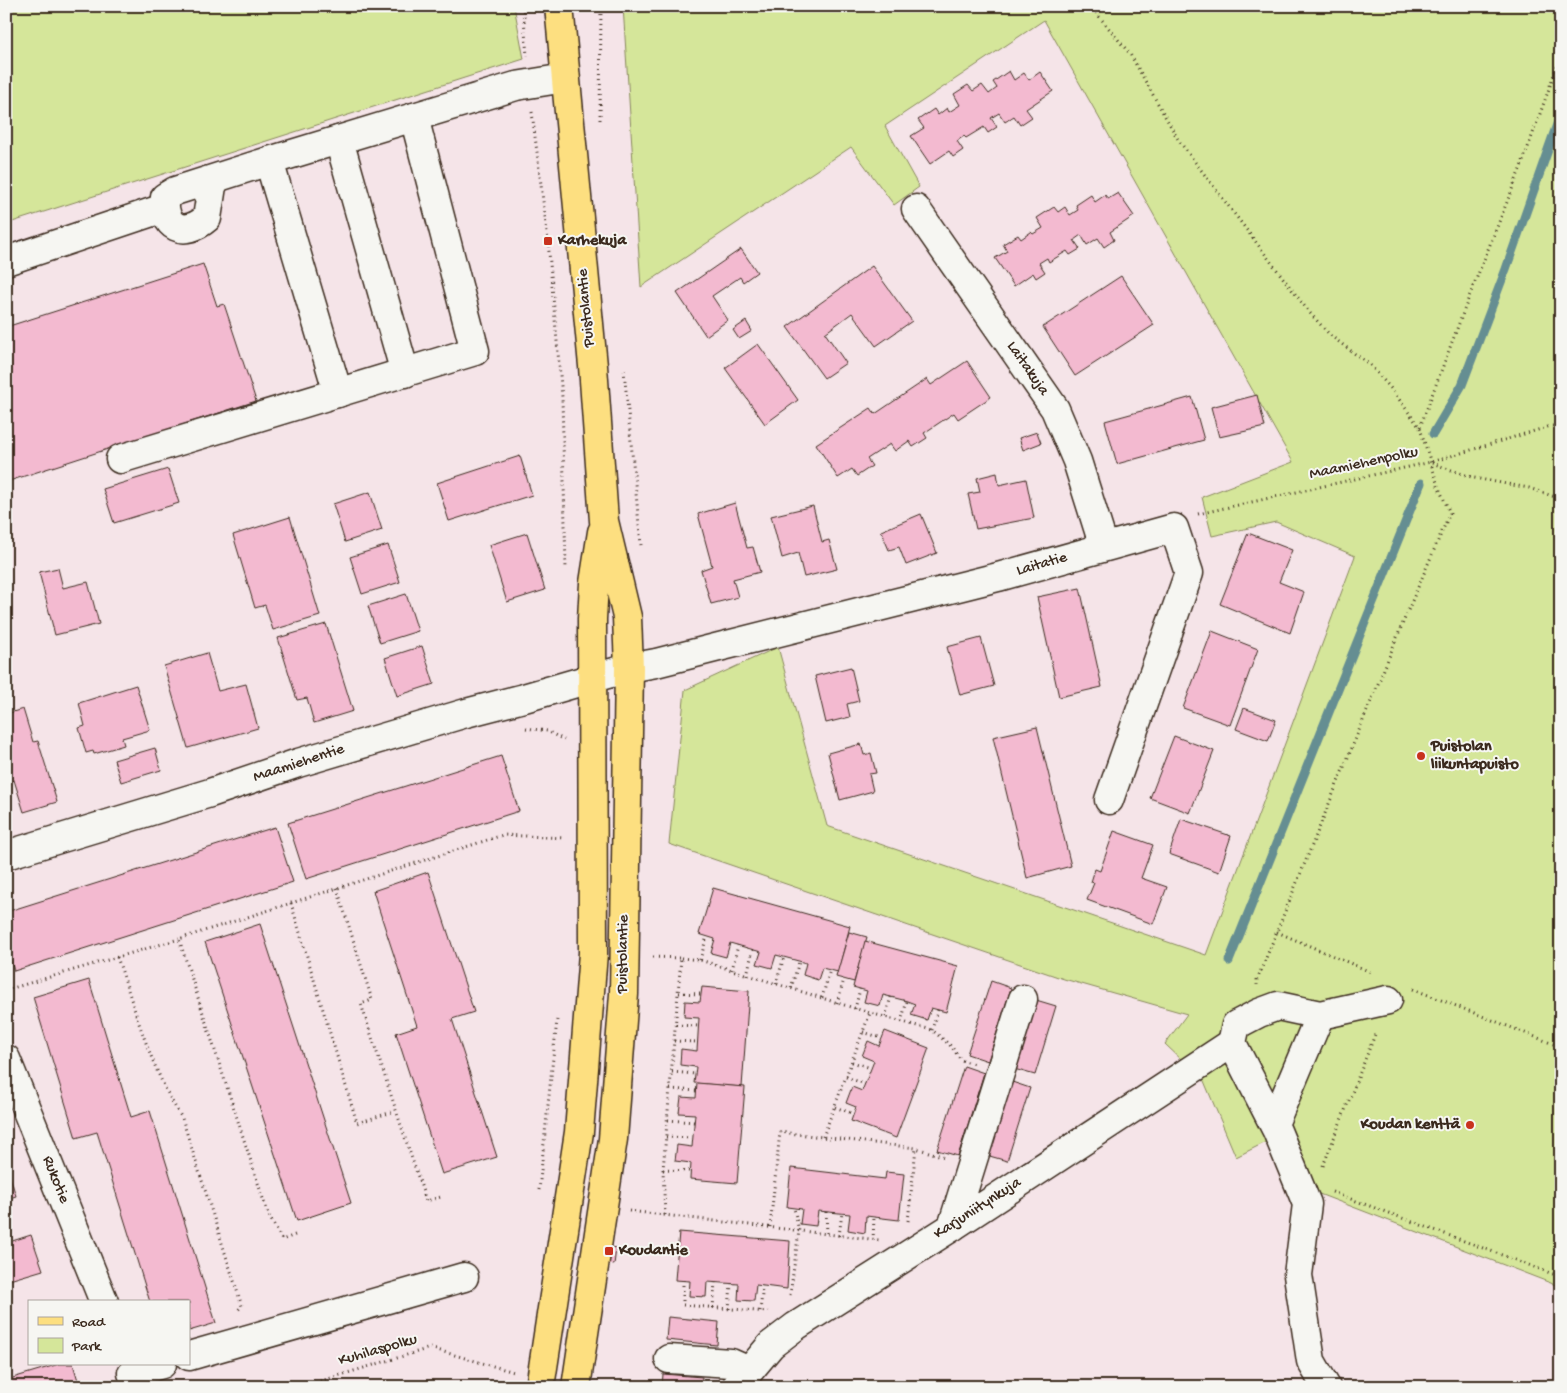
<svg xmlns="http://www.w3.org/2000/svg" width="1567" height="1393" font-family="'Gochi Hand',sans-serif">
<style>
.green{fill:#d5e69a;stroke:#88885c}
.lines{fill:none;stroke-linecap:round;stroke-linejoin:round}
.stream{stroke:#658e92;stroke-width:9}
.building{fill:#f3bad0;stroke:#3b2a1e}
.minor-casing{stroke:#3b2a1e;stroke-width:31}
.major-casing{stroke:#3b2a1e;stroke-width:31}
.path{stroke:#3b2a1e;stroke-width:3;stroke-dasharray:1 4;stroke-linecap:butt}
.minor{stroke:#f6f6f2;stroke-width:28}
.major{stroke:#fddf80;stroke-width:28}
.poi-dot{fill:#c8321e;stroke:#f6f6f2;stroke-width:2}
.labels{text-anchor:middle;dominant-baseline:central;stroke-width:4;stroke-linejoin:round;paint-order:stroke}
.poi-label{font-size:16px;font-weight:bold;fill:#3b2a1e;stroke:#f6f6f2;text-anchor:start}
.street-label{font-size:16px;fill:#3b2a1e;stroke:#f6f6f2}
</style>
<rect width="100%" height="100%" fill="#f5e4e8"/>
<filter id="ink" filterUnits="userSpaceOnUse"><feTurbulence type="fractalNoise" baseFrequency=".02" numOctaves="2"/><feDisplacementMap in="SourceGraphic" scale="10" xChannelSelector="R" yChannelSelector="G"/><feConvolveMatrix kernelMatrix="1 2 1 2 8 2 1 2 1" color-interpolation-filters="sRGB"/></filter>
<g filter="url(#ink)">
<g class="green">
<path d="M6,6h508l10,53 -518,165z"/>
<path d="M623,6h938v1281l-247,-95 -30,-59 -48,24 -32,-76 -39,-37 22,-30 -123,-35 -395,-135 16,-154 93,-43 49,179 379,129 149,-399 -79,-34 -64,14 -10,-39 91,-35 -249,-442 -159,106 34,61 -25,18 -43,-58 -210,140z"/>
</g>
<g class="lines">
<g class="stream">
<path d="M1433,434l29,-49 44,-116 55,-156"/>
<path d="M1229,961l192,-478"/>
</g>
</g>
<g class="building">
<path d="M1009,71l5,9 10,-7 5,7 11,-8 13,19 -27,18 6,8 -12,8 -6,-9 -9,6 -6,-9 -8,5 6,9 -9,6 -4,-6 -18,11 -2,-2 -7,5 6,9 -10,7 -4,-6 -19,13 -19,-28 13,-8 -6,-8 16,-11 4,6 9,-7 2,4 11,-7 -6,-11 14,-9 5,6 9,-6 7,9 8,-6 -4,-6z"/>
<path d="M1118,193l16,23 -24,16 4,8 -10,7 -6,-9 -11,7 -6,-10 -7,5 6,9 -10,6 -3,-4 -18,11 -2,-4 -8,5 6,9 -9,6 -3,-5 -19,13 -19,-28 12,-7 -4,-7 15,-9 3,4 10,-7 2,2 10,-6 -6,-10 17,-11 4,5 7,-5 5,8 8,-5 -2,-5 15,-10 4,7 10,-7 3,4z"/>
<path d="M741,249l16,23 -14,10 -3,-5 -28,19 16,24 -22,16 -29,-43z"/>
<path d="M203,264l14,42 7,-2 32,97 -250,81v-155z"/>
<path d="M872,266l40,55 -36,25 -24,-33 -27,20 21,30 -22,15 -37,-51z"/>
<path d="M1121,276l33,49 -79,51 -32,-49z"/>
<path d="M746,321l6,10 -13,8 -6,-9z"/>
<path d="M758,344l40,56 -33,24 -40,-56z"/>
<path d="M967,361l24,36 -33,22 -4,-6 -30,20 3,5 -14,9 -4,-6 -14,10 -5,-7 -23,15 5,7 -15,10 -5,-7 -14,9 -22,-34 55,-36 4,6 52,-35 4,6z"/>
<path d="M1257,395l8,32 -46,10 -8,-30z"/>
<path d="M1192,397l12,43 -87,24 -12,-43z"/>
<path d="M1037,432l4,11 -18,7 -4,-12z"/>
<path d="M520,456l12,39 -83,26 -12,-38z"/>
<path d="M168,469l11,34 -65,20 -11,-34z"/>
<path d="M997,473l2,12 27,-6 8,39 -58,11 -8,-35 12,-2 -3,-14z"/>
<path d="M370,492l12,38 -37,12 -12,-38z"/>
<path d="M735,503l12,45 6,-1 7,25 -27,7 5,18 -27,7 -10,-34 11,-4 -14,-52z"/>
<path d="M813,506l9,36 7,-2 8,29 -33,8 -6,-24 -16,5 -11,-42z"/>
<path d="M921,514l16,39 -31,12 -7,-18 -10,3 -8,-19z"/>
<path d="M290,517l30,99 -47,14 -8,-25 -10,3 -22,-73z"/>
<path d="M527,533l18,57 -38,12 -18,-57z"/>
<path d="M1248,533l44,17 -13,32 25,10 -14,41 -70,-29z"/>
<path d="M388,545l12,37 -38,12 -12,-37z"/>
<path d="M58,568l5,20 25,-6 11,42 -44,11 -16,-63z"/>
<path d="M1080,588l22,99 -43,10 -22,-100z"/>
<path d="M406,594l12,37 -38,12 -12,-37z"/>
<path d="M326,624l27,87 -39,12 -7,-25 -10,2 -19,-62z"/>
<path d="M1212,631l46,18 -28,76 -47,-17z"/>
<path d="M981,638l13,48 -34,9 -13,-48z"/>
<path d="M422,646l12,38 -37,12 -12,-38z"/>
<path d="M207,653l11,38 28,-7 12,44 -70,20 -24,-82z"/>
<path d="M851,667l8,34 -12,3 3,13 -24,6 -11,-47z"/>
<path d="M136,685l14,45 -28,8 2,7 -30,9 -1,-3 -7,2 -7,-25 6,-2 -6,-23z"/>
<path d="M1244,708l32,12 -8,21 -32,-12z"/>
<path d="M23,709l10,33 5,-1 19,61 -33,10 -10,-32 -8,3v-69z"/>
<path d="M1037,727l34,139 -44,12 -34,-141z"/>
<path d="M1174,736l40,15 -24,62 -40,-15z"/>
<path d="M861,744l3,11 7,-2 5,20 -7,1 4,17 -33,9 -12,-47z"/>
<path d="M155,748l6,22 -40,12 -7,-22z"/>
<path d="M501,756l18,55 -213,68 -18,-56z"/>
<path d="M1181,819l50,17 -12,36 -50,-18z"/>
<path d="M275,827l18,55 -279,89 -8,-25v-34z"/>
<path d="M1114,831l39,14 -12,33 26,9 -14,37 -66,-24 7,-17 -3,-1 4,-13 5,2z"/>
<path d="M428,872l46,140 -22,7 45,138 -55,17 -46,-141 21,-7 -44,-135z"/>
<path d="M713,888l137,38 -12,46 -16,-4 -4,12 -15,-5 3,-12 -30,-8 -4,13 -15,-4 4,-12 -31,-9 -4,14 -15,-4 4,-14 -16,-5z"/>
<path d="M260,924l91,279 -54,18 -92,-279z"/>
<path d="M849,932l18,5 -13,45 -18,-5z"/>
<path d="M865,941l93,25 -12,46 -15,-4 -4,12 -16,-5 4,-11 -8,-3 -24,-6 -3,11 -16,-4 3,-11 -14,-4z"/>
<path d="M89,980l42,137 19,-6 66,212 -27,8v-29h-39l-53,-170 -21,6 -43,-141z"/>
<path d="M991,981l20,7 -23,73 -21,-7z"/>
<path d="M702,987l47,4 -7,96 -48,-4 2,-16 -16,-2 1,-16 16,2 2,-33 -15,-1 1,-16 15,1z"/>
<path d="M1036,1000l20,6 -21,69 -21,-6z"/>
<path d="M885,1031l44,17 -33,90 -45,-17 5,-14 -10,-4 6,-16 10,4 12,-30 -12,-5 6,-15 11,5z"/>
<path d="M964,1066l20,7 -26,83 -21,-6z"/>
<path d="M1009,1081l21,7 -23,73 -21,-6z"/>
<path d="M697,1083l48,4 -8,96 -47,-4 1,-16 -16,-2 2,-16 15,2 3,-33 -16,-1 2,-16 15,1z"/>
<path d="M6,1164l10,32 -10,3z"/>
<path d="M791,1168l94,11 1,-7 18,2 -5,46 -33,-4 -1,17 -17,-3 2,-16 -32,-3 -2,15 -16,-2 2,-15 -15,-2z"/>
<path d="M679,1232l111,9 -3,48 -31,-4 -2,16 -16,-1 1,-16 -32,-2 -1,15 -17,-1 1,-15 -15,-1z"/>
<path d="M31,1235l12,35 -37,11v-38z"/>
<path d="M611,1247l5,1 -2,17 -5,-1z"/>
<path d="M668,1317l51,5 -2,23 -51,-5z"/>
<path d="M59,1364h14l7,23h-74v-7z"/>
<path d="M663,1374l39,3 -1,10h-39z"/>
</g>
<g class="lines">
<defs>
<g id="minor">
<path d="M339,140l66,233"/>
<path d="M269,161l69,232"/>
<path d="M217,178l-5,8 -5,32c-23,20 -45,10 -42,-21l10,-6 94,-30 247,-75 49,-8"/>
<path d="M916,209l139,200 22,52 27,86"/>
<path d="M6,261l158,-53"/>
<path d="M120,459l355,-108 -61,-234"/>
<path d="M6,855l204,-62 88,-30 168,-50 58,-15 69,-20 36,-10 27,-5 63,-16 279,-70 176,-49 15,45 -80,227"/>
<path d="M6,1059l98,243"/>
<path d="M1274,1124l46,-109"/>
<path d="M952,1227l71,-228"/>
<path d="M189,1356l275,-79"/>
<path d="M669,1359l62,4 18,8"/>
<path d="M132,1373l30,-9"/>
<path d="M736,1387l35,-42 25,-19 156,-99 280,-184"/>
<path d="M1326,1387l-15,-26 -13,-86 9,-71 -30,-73 -45,-88 4,-18 23,-12 19,-7 42,9 68,-15"/>
</g>
<g id="major">
<path d="M559,6l34,360 11,155 23,96 2,51 -5,326 -11,145 -37,248"/>
<path d="M540,1387l39,-255 14,-179 -1,-334 2,-36 8,-51"/>
</g>
</defs>
<use href="#minor" class="minor-casing"/>
<use href="#major" class="major-casing"/>
<g class="path">
<path d="M523,6l4,50"/>
<path d="M958,6h7"/>
<path d="M1083,6l10,3 37,45 49,87 130,171 22,24 39,29 23,26 27,37 18,58 12,27 -41,95 -152,372v5"/>
<path d="M532,112l16,129 14,156 4,172"/>
<path d="M600,120l1,-114"/>
<path d="M624,370l17,175"/>
<path d="M1420,427l49,-130 52,-130 40,-112"/>
<path d="M1432,463l42,15 55,10 32,11"/>
<path d="M1198,514l233,-52 120,-36h10"/>
<path d="M526,728l21,3 17,9"/>
<path d="M337,888l35,112 -11,4 65,197 15,-4"/>
<path d="M291,903l66,220 38,-12"/>
<path d="M1277,932l96,41"/>
<path d="M117,957c19,55 34,113 65,161l60,188 -6,6"/>
<path d="M653,957l28,1 -18,212 2,45"/>
<path d="M681,958l19,2 170,53"/>
<path d="M700,960l7,-24"/>
<path d="M732,970l6,-25"/>
<path d="M747,975l6,-26"/>
<path d="M776,984l8,-27"/>
<path d="M791,988l8,-26"/>
<path d="M1413,989l148,58"/>
<path d="M6,990l173,-51"/>
<path d="M679,993l22,1"/>
<path d="M822,998l8,-28"/>
<path d="M837,1003l6,-20"/>
<path d="M855,1009l5,-20"/>
<path d="M885,1017l6,-20"/>
<path d="M901,1022l6,-21"/>
<path d="M676,1025l23,1"/>
<path d="M932,1030l6,-21"/>
<path d="M863,1032l19,6"/>
<path d="M674,1041l23,1"/>
<path d="M852,1062l19,6"/>
<path d="M672,1072l23,2"/>
<path d="M846,1077l19,7"/>
<path d="M670,1089l27,2"/>
<path d="M835,1107l19,7"/>
<path d="M668,1120l26,2"/>
<path d="M666,1137l27,1"/>
<path d="M823,1137l47,-124 62,17 19,16 10,14 13,4"/>
<path d="M1323,1166l53,-134"/>
<path d="M663,1170l27,1"/>
<path d="M539,1190l18,-170"/>
<path d="M1332,1192l229,85"/>
<path d="M629,1211l250,29"/>
<path d="M826,1212l1,22"/>
<path d="M908,1221l8,-73"/>
<path d="M770,1227l10,-95 136,16 29,9"/>
<path d="M295,1235l-13,5 -14,-26 -89,-275 324,-104 62,3"/>
<path d="M839,1236l3,-23"/>
<path d="M873,1240l1,-23"/>
<path d="M683,1280v25l85,7"/>
<path d="M790,1295l9,-64 -5,-23"/>
<path d="M713,1308l2,-26"/>
<path d="M729,1309l2,-25"/>
<path d="M760,1311l3,-25"/>
<path d="M301,1387l129,-39 84,24"/>
</g>
<use href="#minor" class="minor"/>
<use href="#major" class="major"/>
</g>
</g>
<g class="poi-dot">
<rect x="543" y="236" width="10" height="10" rx="2.5"/>
<circle cx="1421" cy="756" r="5"/>
<circle cx="1470" cy="1125" r="5"/>
<rect x="604" y="1246" width="10" height="10" rx="2.5"/>
</g>
<g class="labels">
<g class="poi-label">
<text x="558" y="241">Karhekuja</text>
<text x="1431" y="747">Puistolan<tspan x="1431" dy="18">liikuntapuisto</tspan></text>
<text x="1460" y="1125" text-anchor="end">Koudan kenttä</text>
<text x="619" y="1251">Koudantie</text>
</g>
<g class="street-label">
<text transform="translate(587 308) rotate(-95)">Puistolantie</text>
<text transform="translate(1027 369) rotate(55)">Laitakuja</text>
<text transform="translate(1364 464) rotate(-12)">Maamiehenpolku</text>
<text transform="translate(1042 565) rotate(-16)">Laitatie</text>
<text transform="translate(299 764) rotate(-18)">Maamiehentie</text>
<text transform="translate(624 954) rotate(-89)">Puistolantie</text>
<text transform="translate(55 1180) rotate(68)">Rukotie</text>
<text transform="translate(978 1209) rotate(-33)">Karjuniitynkuja</text>
<text transform="translate(378 1351) rotate(-16)">Kuhilaspolku</text>
</g>
</g>
<rect width="1567" height="1393" fill="none" stroke="#f6f6f2" stroke-width="25"/>
<rect x="12" y="12" width="1542" height="1368" fill="none" stroke="#3b2a1e" stroke-width="2" filter="url(#ink)"/>
<rect x="28" y="1300" width="162" height="65" fill="#f6f6f2" stroke="#aba49d"/>
<rect x="38" y="1317" width="25" height="8" fill="#fddf80" stroke="#aba49d"/>
<text x="72" y="1326" font-size="15" fill="#3b2a1e">Road</text>
<rect x="38" y="1338" width="25" height="15" fill="#d5e69a" stroke="#aba49d"/>
<text x="72" y="1350" font-size="15" fill="#3b2a1e">Park</text>
</svg>
